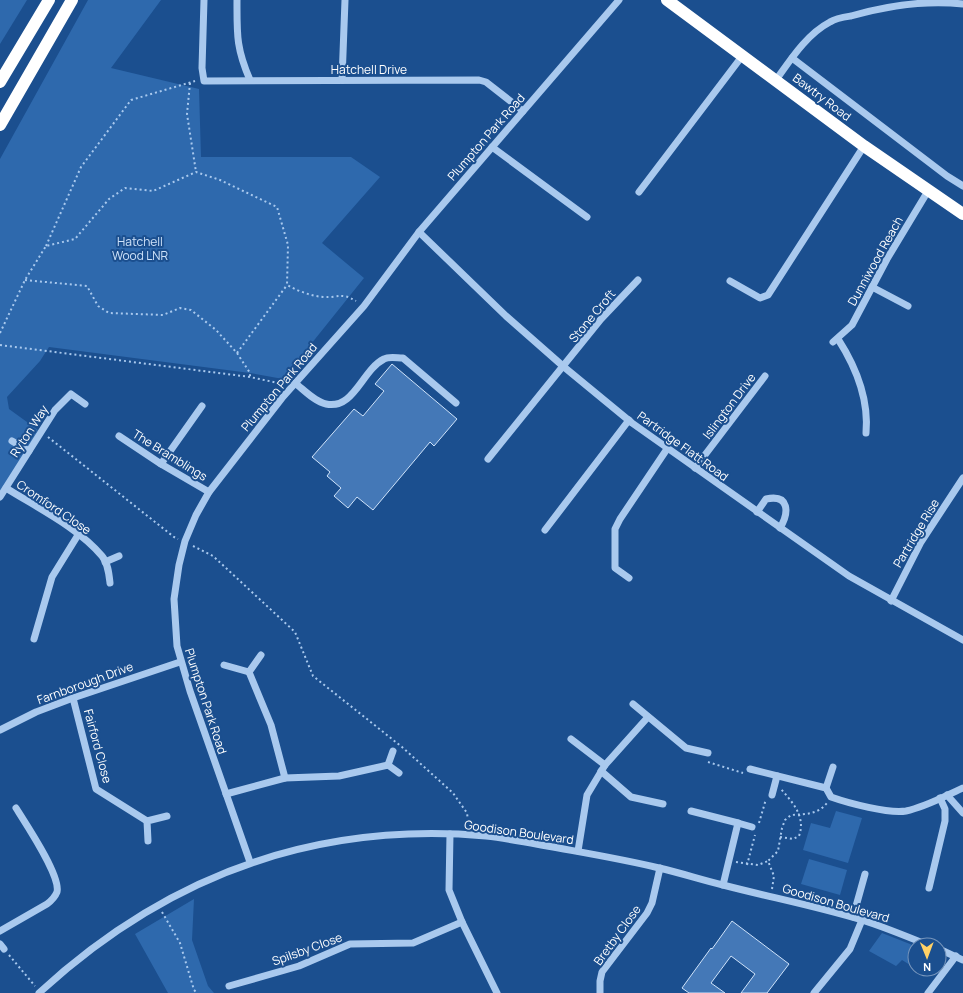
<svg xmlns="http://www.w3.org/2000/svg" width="963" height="993" font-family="Manrope,sans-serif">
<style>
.green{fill:#2e69ad}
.building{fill:#4478b7;stroke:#cfe3fa}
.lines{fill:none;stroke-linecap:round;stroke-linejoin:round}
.path{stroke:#a9c9ee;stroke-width:2;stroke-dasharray:2 3;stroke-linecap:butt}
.minor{stroke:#a9c9ee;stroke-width:7}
.highway{stroke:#fff;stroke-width:12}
.labels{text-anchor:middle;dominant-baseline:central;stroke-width:4;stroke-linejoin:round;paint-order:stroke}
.street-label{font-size:12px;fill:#fff;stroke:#1b4f8f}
.park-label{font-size:12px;fill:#cfe3fa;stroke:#1b4f8f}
</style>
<rect width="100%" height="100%" fill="#1b4f8f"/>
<g class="green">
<path d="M0,0h27l-27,44z"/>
<path d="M88,0h73l-50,68 88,21 2,68h150l29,20 -58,66 42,35 -81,101 -33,-6 -201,-26 -9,14 -33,36 2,12 29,21 -38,67v-338z"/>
<path d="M836,811l26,7 -14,45 -45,-13 8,-27 19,5z"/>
<path d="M809,859l38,11 -7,25 -39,-11z"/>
<path d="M194,899l-2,41 16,46 6,7h-46l-33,-59z"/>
<path d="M882,933l33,13v22l-13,-8 -6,6 -27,-15z"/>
</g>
<g class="building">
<path d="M392,364l65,55 -23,27 -4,-4 -57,68 -16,-13 -9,11 -14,-12 7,-8 -14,-12 3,-4 -18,-15 42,-48 9,7 21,-25 -9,-7z"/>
<path d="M732,921l57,43 -22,29h-26l14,-19 -24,-18 -20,27 14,10h-36l-7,-5 29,-40 1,1z"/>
</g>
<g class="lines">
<g class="path">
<path d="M190,83l-3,31 9,58"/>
<path d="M46,246l35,-79 50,-67 64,-19"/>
<path d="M25,280l62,6 11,20 11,7 54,2 17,-7 11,2 25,20 21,23 13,20v4"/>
<path d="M0,333l25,-53 21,-34 29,-7 34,-40 16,-11 28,3 43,-19 24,8 57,27 11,38 -1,40c11,6 24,11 36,12 16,1 18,-5 33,4"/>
<path d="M0,345l250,32 33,7"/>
<path d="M237,353l50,-68"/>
<path d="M48,437l126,100 4,2"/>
<path d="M193,546l20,10 82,76 18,44 89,71 51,46 14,20 2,15"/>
<path d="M708,762l35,11"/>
<path d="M759,823l7,-24"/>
<path d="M780,837l13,2 6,-3c7,-19 -6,-33 -18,-47"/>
<path d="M736,862l22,3 10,-4"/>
<path d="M747,865l8,-30"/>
<path d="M772,889l2,-13 -6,-15 10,-10 4,-23 3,-8 6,-5c14,-1 26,0 36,-12"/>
<path d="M162,912l18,31 14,47 3,3"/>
<path d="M9,955l26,31"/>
</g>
<g class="minor">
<path d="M204,0l-2,68 2,13 275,-1 7,2 37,29"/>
<path d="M237,0c0,34 -1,48 13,80"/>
<path d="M792,58l155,118 16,10"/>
<path d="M342,80l3,-80"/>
<path d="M776,80c15,-21 31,-46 54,-58 6,-4 14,-5 21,-6 35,-10 75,-16 112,-12"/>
<path d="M492,147l95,70"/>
<path d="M639,192l104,-137"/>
<path d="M419,232l87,84 58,51 68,56 217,153 114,64"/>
<path d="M730,281l30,17 8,-3 96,-149"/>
<path d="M872,287l36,19"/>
<path d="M838,339c18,28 31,60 28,94"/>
<path d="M833,342l19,-17 35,-66 41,-68"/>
<path d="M295,383c8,6 20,19 31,21 28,6 36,-34 58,-45 5,-3 13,-1 19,-1l53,45"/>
<path d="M119,436l42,28 48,28"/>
<path d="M12,441l17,10"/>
<path d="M488,459l113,-140 37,-39"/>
<path d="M161,464l41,-58"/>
<path d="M695,468l70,-92"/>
<path d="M6,488c30,19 73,40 96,68 6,7 7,18 8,27"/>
<path d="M0,497l55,-87 16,-16 14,10"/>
<path d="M757,512l9,-13c24,-5 23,14 14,29"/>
<path d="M545,530l84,-110"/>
<path d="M105,562l14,-6"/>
<path d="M629,578l-14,-10v-39l5,-10 47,-70"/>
<path d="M891,601l30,-59 42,-64"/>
<path d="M34,639l18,-62 26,-42"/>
<path d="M224,665l25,7 12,-17"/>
<path d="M249,672l22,53 14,53"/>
<path d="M73,698l23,91 51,32"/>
<path d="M633,704l53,44 22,5"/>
<path d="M0,730l36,-18 37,-14 107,-36"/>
<path d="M571,739l34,26"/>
<path d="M393,751l-5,14 11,8"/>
<path d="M750,769l76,19 5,9c17,6 58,17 75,14 20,-4 39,-15 57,-23"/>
<path d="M601,771l30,26 32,7"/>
<path d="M826,788l7,-21"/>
<path d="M226,794l59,-16 54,-2 49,-11"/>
<path d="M772,795l5,-19"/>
<path d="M947,795l16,18"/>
<path d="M691,811l47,12 -15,62"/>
<path d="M738,823l14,4"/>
<path d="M450,834l-1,56 13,32 35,71"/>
<path d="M148,841l-1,-20 20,-5"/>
<path d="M578,851l9,-56 18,-30 43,-48"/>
<path d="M250,862l-60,-171 -13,-45 -3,-47 5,-34 6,-24 11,-26 13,-23 73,-94 82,-92 55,-74 200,-232"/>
<path d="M929,888l16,-67v-12l-5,-11"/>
<path d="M853,917l12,-43"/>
<path d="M0,931l47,-27c4,-3 8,-7 10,-12 4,-16 -31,-68 -41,-84"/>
<path d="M0,944l4,5"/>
<path d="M939,949l24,11"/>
<path d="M229,986l70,-20 51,-22 63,-1 49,-21"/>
<path d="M39,993c127,-117 274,-172 447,-157 21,2 41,7 61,10 38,7 75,13 112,22 22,5 43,12 64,17 46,12 93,21 139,35 22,7 44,16 66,25"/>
<path d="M600,993v-12l2,-9 45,-59 5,-10 8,-35"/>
<path d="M814,993l36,-44 12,-29"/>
<path d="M928,993l28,-37"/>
</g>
<g class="highway">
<path d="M667,0l197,146 99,68"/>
<path d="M0,82l49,-82"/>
<path d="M0,125l72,-125"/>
</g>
</g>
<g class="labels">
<g class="street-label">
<text x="369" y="69">Hatchell Drive</text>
<text transform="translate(822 97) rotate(37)">Bawtry Road</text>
<text transform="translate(486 137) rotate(-49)">Plumpton Park Road</text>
<text transform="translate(875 261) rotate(-61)">Dunniwood Reach</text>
<text transform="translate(592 316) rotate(-50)">Stone Croft</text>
<text transform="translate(279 387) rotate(-50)">Plumpton Park Road</text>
<text transform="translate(729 406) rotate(-53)">Islington Drive</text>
<text transform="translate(29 431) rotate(-57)">Ryton Way</text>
<text transform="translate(683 446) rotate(36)">Partridge Flatt Road</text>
<text transform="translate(170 455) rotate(32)">The Bramblings</text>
<text transform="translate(54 507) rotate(34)">Cromford Close</text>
<text transform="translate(916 533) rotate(-59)">Partridge Rise</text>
<text transform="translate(85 683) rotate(-20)">Farnborough Drive</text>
<text transform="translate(206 701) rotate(72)">Plumpton Park Road</text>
<text transform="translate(98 746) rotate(75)">Fairford Close</text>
<text transform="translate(519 832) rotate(8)">Goodison Boulevard</text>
<text transform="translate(836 903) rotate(16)">Goodison Boulevard</text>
<text transform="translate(617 935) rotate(-54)">Bretby Close</text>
<text transform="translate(307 949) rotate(-20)">Spilsby Close</text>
</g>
<g class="park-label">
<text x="140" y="241">Hatchell<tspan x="140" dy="14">Wood LNR</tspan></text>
</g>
</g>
<g transform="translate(927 957) rotate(179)"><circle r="19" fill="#1b4f8f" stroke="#7695bc"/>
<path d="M0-3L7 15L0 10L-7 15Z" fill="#ffd166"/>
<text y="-6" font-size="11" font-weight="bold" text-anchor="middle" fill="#ffffff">N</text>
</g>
</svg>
